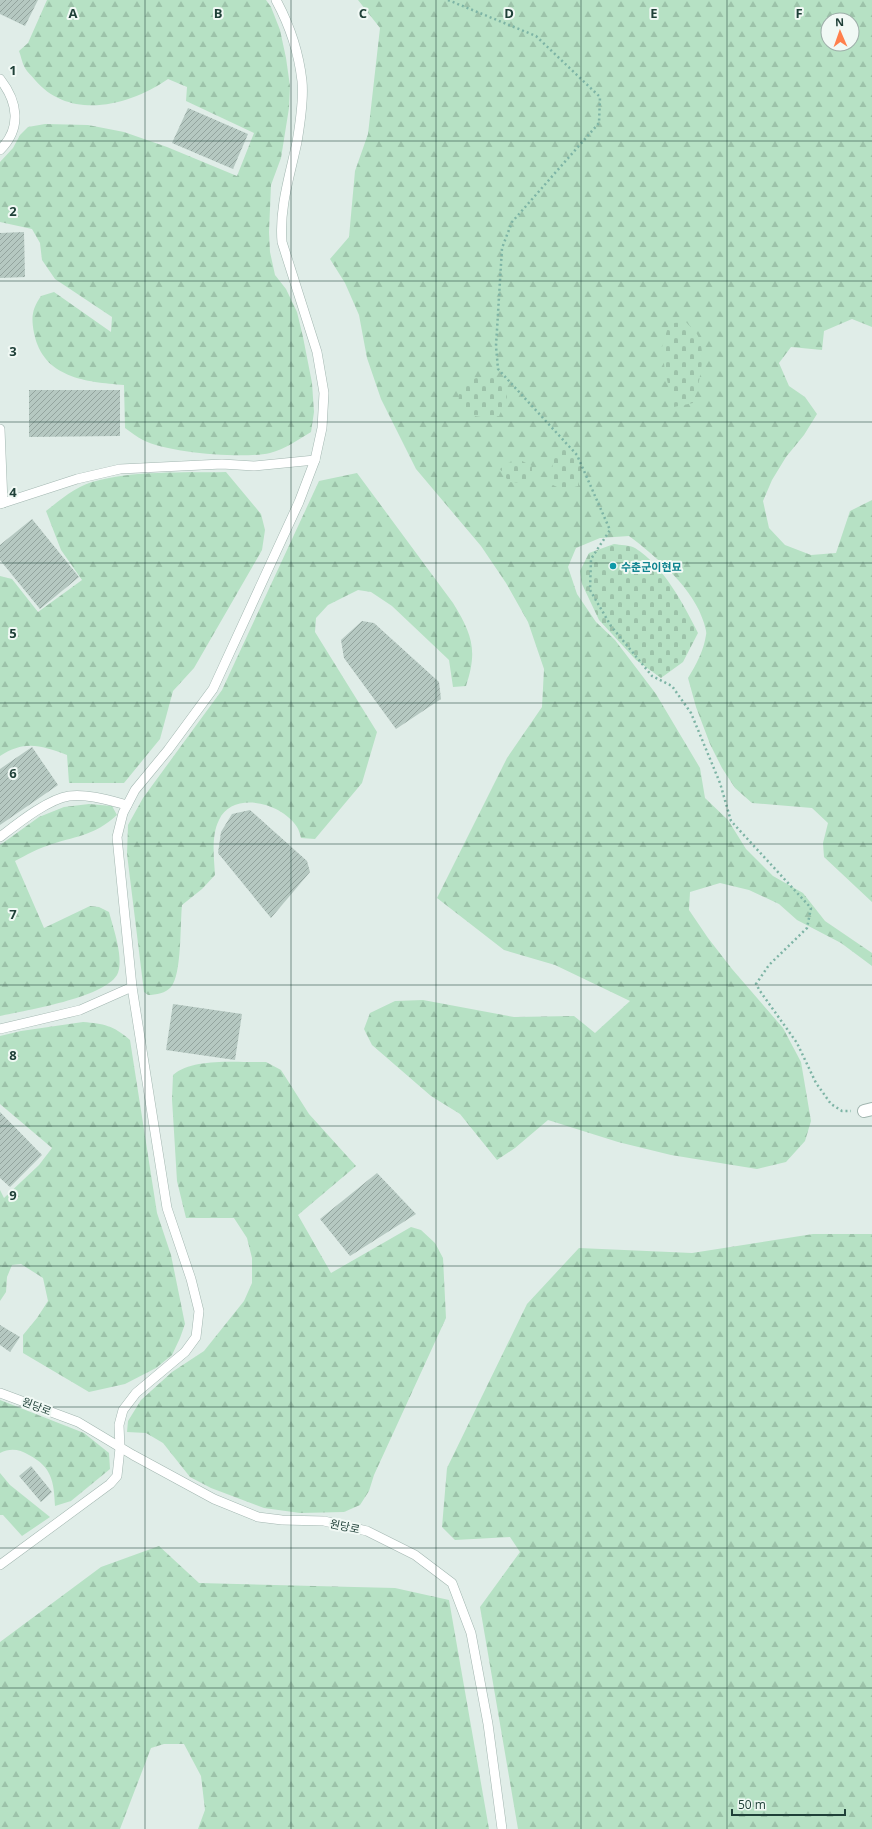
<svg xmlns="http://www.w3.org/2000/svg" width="872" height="1829" font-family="'Open Sans','Noto Sans KR',sans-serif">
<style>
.forest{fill:url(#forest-firs);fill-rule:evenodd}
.cemetery{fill:url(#cemetery-stones)}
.building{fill:url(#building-hatch)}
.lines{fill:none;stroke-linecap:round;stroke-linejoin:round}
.lane-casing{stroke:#a2b6b0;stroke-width:10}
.street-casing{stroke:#a2b6b0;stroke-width:14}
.path{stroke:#7db4a5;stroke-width:2.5;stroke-dasharray:2 3;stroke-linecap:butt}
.lane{stroke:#fff;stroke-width:9}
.street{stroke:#fff;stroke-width:12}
.grid{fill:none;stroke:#1f4038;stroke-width:1;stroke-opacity:0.55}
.culture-dot{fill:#0f9aa8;stroke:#f1f9f5;stroke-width:1.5}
.labels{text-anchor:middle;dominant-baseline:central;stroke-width:4;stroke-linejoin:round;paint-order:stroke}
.culture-label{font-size:11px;font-weight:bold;fill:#0d838f;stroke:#f1f9f5;text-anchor:start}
.street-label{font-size:11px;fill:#1f4038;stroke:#f1f9f5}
.grid-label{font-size:13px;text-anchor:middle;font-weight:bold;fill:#1f4038;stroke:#f1f9f5;stroke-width:4;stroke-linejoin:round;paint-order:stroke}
</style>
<defs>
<pattern id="forest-firs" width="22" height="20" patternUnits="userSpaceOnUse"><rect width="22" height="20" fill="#b6e1c4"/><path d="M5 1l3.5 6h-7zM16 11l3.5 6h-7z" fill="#9cc2a9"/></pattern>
<pattern id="cemetery-stones" width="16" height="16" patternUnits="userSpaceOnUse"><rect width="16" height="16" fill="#b6e1c4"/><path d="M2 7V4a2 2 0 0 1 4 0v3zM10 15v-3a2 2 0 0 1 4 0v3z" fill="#9cc2a9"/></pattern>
<pattern id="building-hatch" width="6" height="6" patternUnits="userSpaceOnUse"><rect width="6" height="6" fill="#b5c8c1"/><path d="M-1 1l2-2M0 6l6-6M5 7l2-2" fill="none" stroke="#93a49e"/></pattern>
</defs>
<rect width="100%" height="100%" fill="#e0ede8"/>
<g class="forest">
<path d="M47,0h219l5,7 9,23 6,28 4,28 -1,22 -8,50 -10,27 -2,47 1,20 5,23 11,14 11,23 6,25 9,46 2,29 -3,20c-13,8 -26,17 -41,21 -27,6 -102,0 -127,-13 -6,-3 -12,-8 -18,-12l-1,-43c-38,-3 -81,-7 -90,-52 -3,-16 -2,-24 7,-37l13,-4 57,40 1,-15 -57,-38 -13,-19 -2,-17 -8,-14 -32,-7v-60l13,-14 7,-13 8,-8 17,-3 43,1 36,7 43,15 70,29 17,-43 -68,-32 1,-14 -19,-8c-39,27 -98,42 -133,1 -3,-4 -8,-8 -10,-12 -3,-5 -4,-12 -6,-17l9,-8z"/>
<path d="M358,0h514v327l-20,-8 -28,12 -2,19 -31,-3 -12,16 10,23 16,11 12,17 -13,21 -18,22 -14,23 -9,21 6,27 16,17 26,10 25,-2 14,-42 22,-11v402l-48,-45 -1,-14 5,-20 -16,-15 -60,-5 -17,-15 -13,-20 -12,-24 -14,-37 -8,-29c8,-13 16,-28 18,-43 1,-3 -1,-8 -2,-12 -10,-34 -47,-66 -75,-87l-29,2 -24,10 -8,19 9,27 19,28 19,18 41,54 44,74 5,30 23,22 18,29 27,27 30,17 22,28 47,32v13l-31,-23 -44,-23 -18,-16 -30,-14 -29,-7 -30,9 -1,18 19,28 24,31 51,59 18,34 10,59 -6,20 -19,21 -29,7 -86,-14 -53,-13 -70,-22 -33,28 -18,12 -37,-46 -29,-18 -59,-51 -8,-16 6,-16 25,-12 28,-1 91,17 60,-1 21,17 35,-32 -75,-36 -51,-15 -67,-52 70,-140 35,-51 2,-38 -16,-47 -22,-39 -25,-37 -65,-77 -35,-70 -14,-41 -8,-43 -14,-32 -15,-24 19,-22 6,-66 13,-37 12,-106zM828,20h24v24h-24z"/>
<path d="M226,472l35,42 4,16 -3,20 -68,118 -21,23 -13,48 -36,44h-55l-2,-28c-26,-10 -43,-15 -67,1v-180l12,3 26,33 44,-32 -21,-30 -15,-39c14,-11 29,-24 46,-29 41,-12 91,-9 134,-10z"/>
<path d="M357,473l96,130c19,31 25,47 13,83l-13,1 -4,-27 -57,-54 -21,-14 -13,-2 -30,15 -12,13 -1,14 62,100 -15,51 -47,56 -14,-1c-1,-4 -2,-8 -4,-11 -15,-24 -64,-37 -78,-7 -8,16 -5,37 -4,55l-13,14 -20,16c-2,19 0,69 -11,82 -5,6 -15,8 -23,8l-4,-3 -17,-138 1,-29 15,-27 79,-108 97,-209z"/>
<path d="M89,804l23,2 5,9c-24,21 -37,20 -65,29 -13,4 -26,11 -37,17l29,67 46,-22 9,1 10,5c4,15 16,49 8,63 -14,23 -90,35 -117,41v-171l39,-28 25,-10z"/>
<path d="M83,1022c21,2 30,3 47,18l27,173 14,42 14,69 -5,14 -8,17 -16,13 -31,16 -36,8 -66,-39v-18l14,-17 11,-17 -5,-23 -22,-14 -9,1 -5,12 -1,15 -6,9v-111l4,8 35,-33 13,-17 -52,-44v-68l21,-5z"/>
<path d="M266,1062l15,8 28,44 47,52 -58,49 33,58 80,-46 10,3 14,13 8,15 3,60 -72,157 -5,16 -9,14 -16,7 -44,1 -36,-5 -53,-20 -21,-11 -27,-34 -17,-10 -19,-1 1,-11 13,-21 31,-28 32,-21 40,-50 8,-18v-25l-5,-20 -13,-20h-48l-9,-37 -5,-82 1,-24c21,-18 66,-12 93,-13z"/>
<path d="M813,1234h59v595h-354l-38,-222 40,-55 -10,-15 -55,3 -13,-13 5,-59 80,-164 52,-56 113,5z"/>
<path d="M0,1400l84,33 25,20 1,16 -39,32 -16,5c-1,-24 -3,-39 -26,-51 -10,-6 -19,-7 -29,-2z"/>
<path d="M0,1473l10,12 40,32 -28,19 -19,-21h-3z"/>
<path d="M159,1546l40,37 196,5 54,12 40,229h-291l7,-19 -4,-34 -17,-32h-20l-13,4 -31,81h-120v-187l101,-75z"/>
</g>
<g class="cemetery">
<path d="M686,322c3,4 10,9 12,14 9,18 1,49 -5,67l-19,4 -9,-35 -3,-25 6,-20 5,-4z"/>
<path d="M489,375l14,8 4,14 -8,19 -13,2 -22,-4c-7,-13 -7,-20 0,-33z"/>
<path d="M568,447l14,15 -4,24 -15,4 -12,-6 1,-15 4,-19z"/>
<path d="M522,461l10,5v9l-5,8 -18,-1 -9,-13 8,-6z"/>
<path d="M614,544c6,1 16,1 21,4 28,17 49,57 63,85l-15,29 -22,16 -25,-18 -37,-40 -17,-36 -2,-13 9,-18z"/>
</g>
<g class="building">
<path d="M0,0h38l-13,26 -25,-12z"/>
<path d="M188,108l60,26 -15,35 -61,-26z"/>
<path d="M24,232l1,45 -25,1v-45z"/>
<path d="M29,390h91v46l-91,1z"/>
<path d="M32,519l47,58 -39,32 -40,-49v-15z"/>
<path d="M362,621l12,2 65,59 2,17 -45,30 -52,-71 -3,-18z"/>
<path d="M32,747l26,38 -58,40v-56z"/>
<path d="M250,810l57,51 3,11 -39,46 -53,-65 3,-21 11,-18z"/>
<path d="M173,1004l69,10 -7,46 -69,-10z"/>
<path d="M0,1112l42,43 -32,32 -10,-9z"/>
<path d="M377,1173l39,41 -66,42 -30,-37z"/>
<path d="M0,1325l20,12 -10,15 -10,-7z"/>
<path d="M31,1466l21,26 -11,10 -22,-26z"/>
</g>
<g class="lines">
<defs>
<g id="lane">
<path d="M0,79c18,23 22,49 0,71"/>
<path d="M0,429l3,74"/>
<path d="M0,504l77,-25 43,-10 102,-5 32,2 61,-6"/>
<path d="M0,837c17,-13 48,-38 69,-41 20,-2 39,4 58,9"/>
<path d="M0,1029l80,-19 52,-23"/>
<path d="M0,1393l78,29 55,33 81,44 44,18 24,3 42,1 43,10 48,24 37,28 19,50 17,91 14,105"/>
<path d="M0,1565l110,-81 7,-8 3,-28 -1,-23 4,-15 13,-17 49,-41 11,-15 3,-26 -8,-32 -24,-71 -35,-221 -15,-150 6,-24 12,-23 33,-40 45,-61 86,-187 16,-42 7,-32 2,-35 -7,-41 -35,-110c-3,-34 8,-67 15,-100 3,-18 7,-42 5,-61 -3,-27 -13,-57 -26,-81"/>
</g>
<path id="street" d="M864,1111l8,-2"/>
</defs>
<use href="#lane" class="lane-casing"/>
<use href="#street" class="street-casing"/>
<path class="path" d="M448,0l88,36 64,61 -1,26 -87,99 -10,26 -6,98 2,23 79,86 33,75 -19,29 -1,31 21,36 41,50 20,10 19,27 29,70 11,38 80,87 -4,20 -38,37 -13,19 4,7 37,52 19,40 15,21 11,7h9"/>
<use href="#lane" class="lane"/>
<use href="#street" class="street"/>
</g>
<path class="grid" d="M145,0v1829M291,0v1829M436,0v1829M581,0v1829M727,0v1829M0,141h872M0,281h872M0,422h872M0,563h872M0,703h872M0,844h872M0,985h872M0,1126h872M0,1266h872M0,1407h872M0,1548h872M0,1688h872"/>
<circle class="culture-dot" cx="613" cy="566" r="4"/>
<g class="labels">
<g class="culture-label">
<text x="621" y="566">수춘군이현묘</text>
</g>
<g class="street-label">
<text transform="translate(37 1406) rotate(21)">원당로</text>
<text transform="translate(345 1526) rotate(12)">원당로</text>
</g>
</g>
<g class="grid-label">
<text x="73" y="18">A</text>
<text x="218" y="18">B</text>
<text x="363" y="18">C</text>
<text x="509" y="18">D</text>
<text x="654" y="18">E</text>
<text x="799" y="18">F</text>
<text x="13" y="75">1</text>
<text x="13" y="216">2</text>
<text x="13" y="356">3</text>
<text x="13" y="497">4</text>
<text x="13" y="638">5</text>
<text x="13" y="778">6</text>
<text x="13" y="919">7</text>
<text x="13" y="1060">8</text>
<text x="13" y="1200">9</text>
</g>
<g transform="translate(840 32) rotate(358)"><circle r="19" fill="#f1f9f5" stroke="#9dafa9"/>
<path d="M0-3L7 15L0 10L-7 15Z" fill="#ff804c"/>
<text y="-6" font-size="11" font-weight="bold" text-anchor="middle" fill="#1f4038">N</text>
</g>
<path d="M732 1809v6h113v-6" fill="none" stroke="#1f4038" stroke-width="2"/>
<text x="738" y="1809" font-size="12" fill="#1f4038" stroke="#f1f9f5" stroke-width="3" paint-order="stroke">50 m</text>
</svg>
